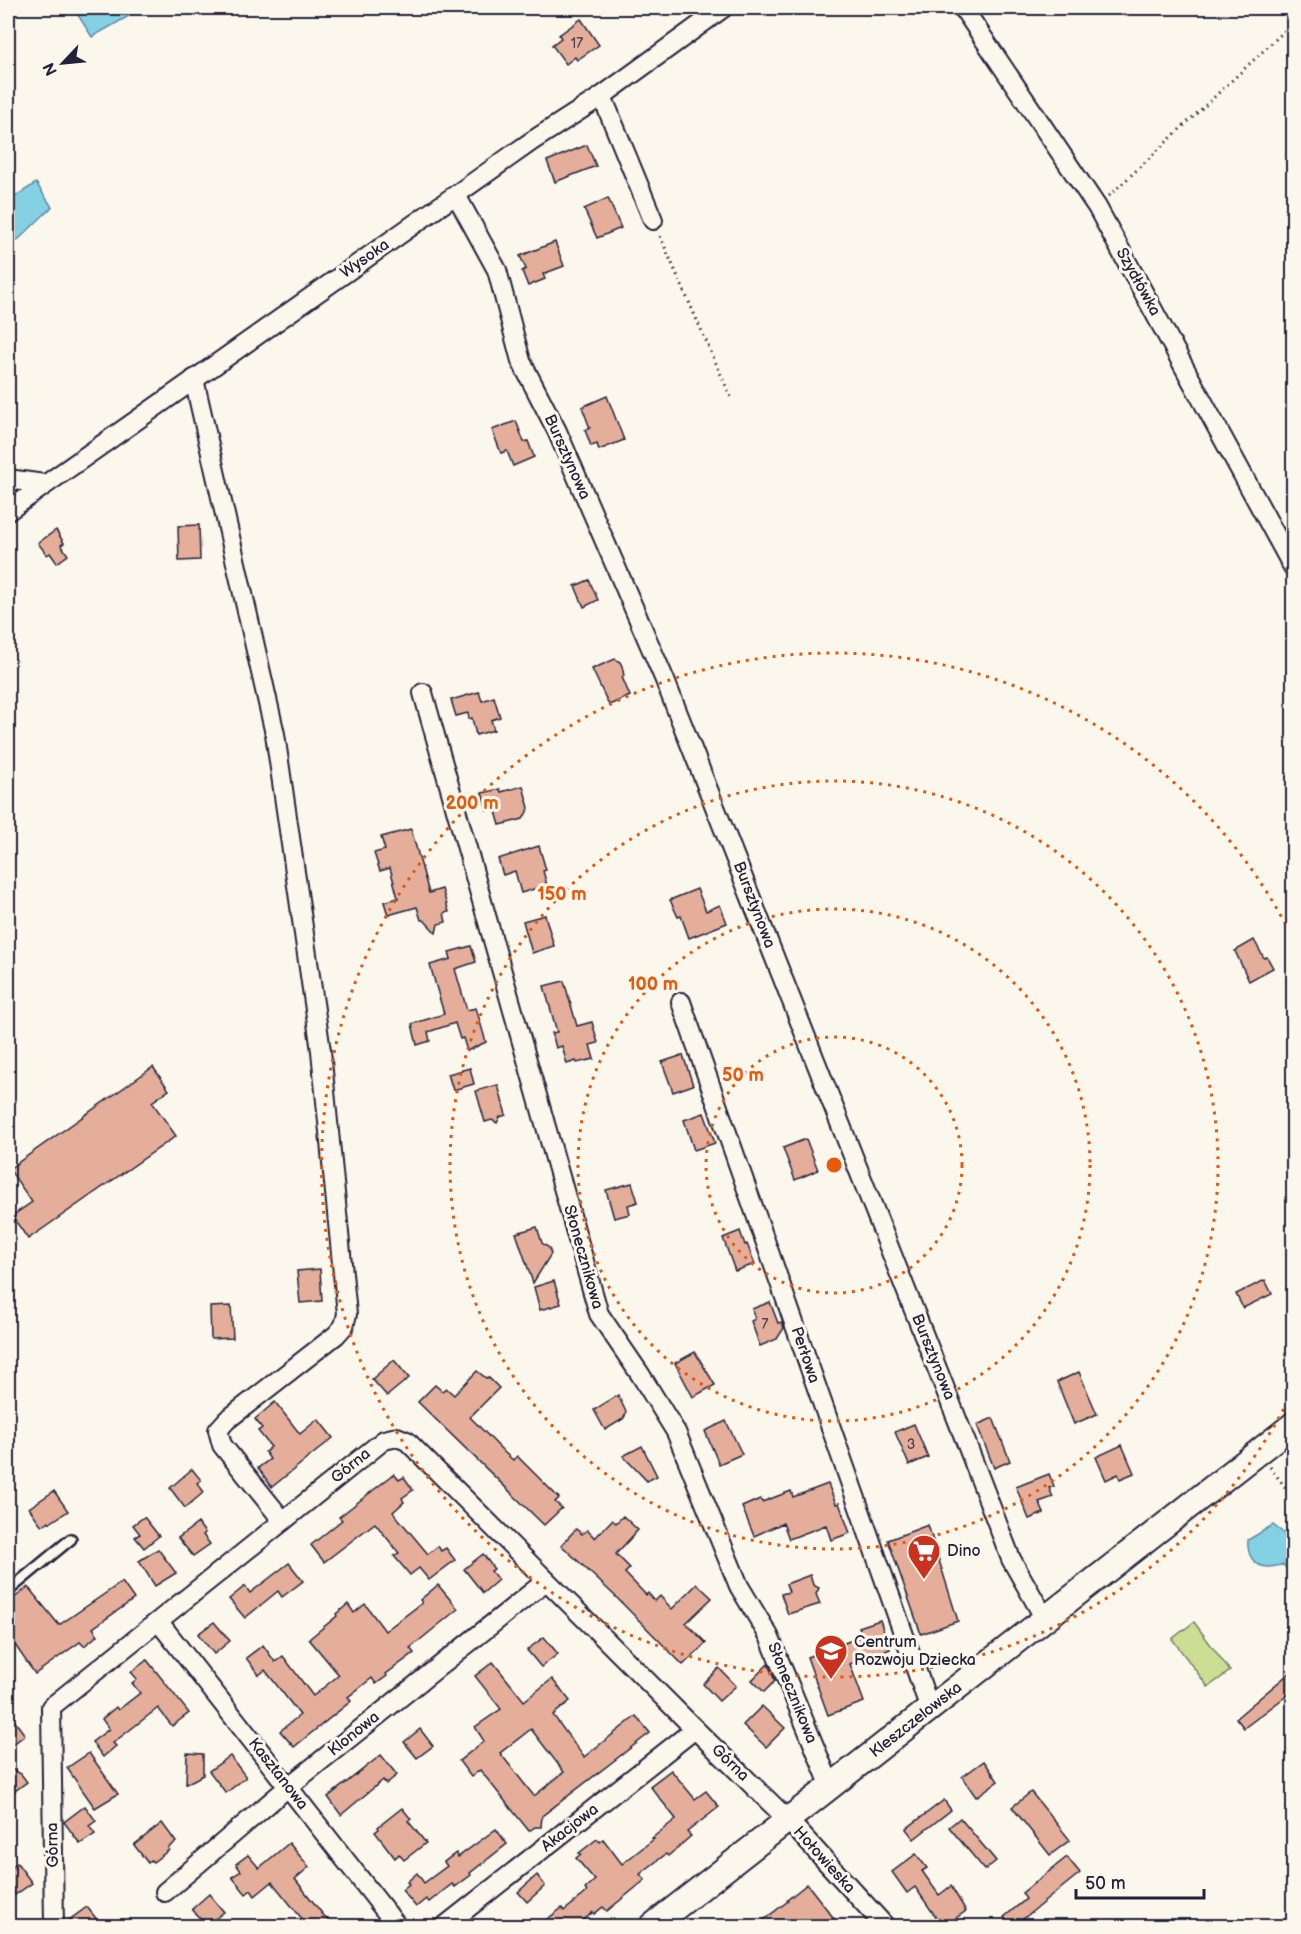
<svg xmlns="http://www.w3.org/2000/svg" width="1301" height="1934" font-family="'Balsamiq Sans',sans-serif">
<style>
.green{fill:#cbde93;stroke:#768067;stroke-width:1.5}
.water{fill:#84d1e3;stroke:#5d8ba0;stroke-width:1.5}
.building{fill:#e4ae9a;stroke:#22223b;stroke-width:1.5;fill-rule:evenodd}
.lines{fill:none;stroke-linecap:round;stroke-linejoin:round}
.service-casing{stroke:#22223b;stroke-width:14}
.minor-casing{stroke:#22223b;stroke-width:22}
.secondary-casing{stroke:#22223b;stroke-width:28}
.path{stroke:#22223b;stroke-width:3;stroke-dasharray:1.5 4.5;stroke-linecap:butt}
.service{stroke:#fbf7ec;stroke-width:9}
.minor{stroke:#fbf7ec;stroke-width:18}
.secondary{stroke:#fbf7ec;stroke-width:24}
.ring{fill:none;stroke:#e8590c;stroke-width:3;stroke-dasharray:3 6}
.labels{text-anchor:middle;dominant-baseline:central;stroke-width:6;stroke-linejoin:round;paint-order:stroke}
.number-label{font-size:14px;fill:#524553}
.street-label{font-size:16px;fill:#22223b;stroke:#fbf7ec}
.poi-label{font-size:16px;fill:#22223b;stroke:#fbf7ec;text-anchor:start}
.centre{fill:#e8590c;stroke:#fbf7ec;stroke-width:3}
.ring-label{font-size:18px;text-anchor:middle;font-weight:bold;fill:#e8590c;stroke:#fbf7ec;stroke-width:6;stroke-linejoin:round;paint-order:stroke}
</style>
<rect width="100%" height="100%" fill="#fbf7ec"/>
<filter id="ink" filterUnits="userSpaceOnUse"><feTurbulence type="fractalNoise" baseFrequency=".0167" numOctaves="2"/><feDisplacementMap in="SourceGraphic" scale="12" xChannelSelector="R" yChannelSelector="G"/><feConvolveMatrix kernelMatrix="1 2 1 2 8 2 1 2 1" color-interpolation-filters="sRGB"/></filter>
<g filter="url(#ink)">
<path class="green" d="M1194,1622l36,49 -22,16 -36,-48z"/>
<g class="water">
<path d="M84,8h59l-51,29 -16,-25z"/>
<path d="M36,183l16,24 -32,31 -12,9v-46z"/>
<path d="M1273,1525l20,15 -2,17 2,4v15l-6,-4 -3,-7c-6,0 -10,2 -15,2 -16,0 -22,-13 -21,-27z"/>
</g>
<g class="building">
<path d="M581,19l18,26 -22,15 -2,-3 -9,7 -14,-19 9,-7 -2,-3z"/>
<path d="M587,145l9,21 -41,16 -8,-21z"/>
<path d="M608,198l13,30 -24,10 -13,-29z"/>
<path d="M555,242l9,24 -21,8 2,5 -17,7 -6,-15 4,-2 -6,-13z"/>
<path d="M607,396l17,44 -25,10 -2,-6 -6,2 -6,-16 5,-2 -8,-21z"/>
<path d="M516,421l8,21 4,-1 6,16 -21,9 -6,-15 -6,2 -9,-23z"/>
<path d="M199,525l1,35 -21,1 -1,-35z"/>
<path d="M56,530l8,13 -3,2 7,10 -11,8 -7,-10 -3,2 -9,-12z"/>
<path d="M589,580l9,20 -14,7 -9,-21z"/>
<path d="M615,659l5,3 2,4 2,10 -2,1 8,19 -21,9 -17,-36z"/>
<path d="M479,692l3,9 12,-4 6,20 -9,3 3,10 -18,5 -4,-17 -3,1 -1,-6 -12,3 -5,-16z"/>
<path d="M523,786l6,22 -6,11 -23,6 -5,-17 -8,2 -5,-17 18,-4 1,3z"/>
<path d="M411,829l18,64 13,-4 7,23 -5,1 2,9 -8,2 -2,9 -12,-13h-3l-4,-13 -29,8 -4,-13 14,-4 -8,-30 -10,3 -6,-18 11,-3 -4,-13z"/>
<path d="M539,846l7,24 -3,1 4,14 -26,8 -6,-22 -12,4 -5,-16z"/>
<path d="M697,889l9,22 14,-6 7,18 -38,15 -8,-22 -3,1 -8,-17z"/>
<path d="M545,915l9,31 -22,7 -9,-32z"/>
<path d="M1254,940l10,18 3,-1 6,11 -24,13 -14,-30z"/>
<path d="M471,946l5,16 -21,7 12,41 9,-2 10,34 -19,9 -4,-13 -3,1 -5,-16 -27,9 2,9 -13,4 -5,-21 32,-10 -14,-49 21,-6 -2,-7z"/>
<path d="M564,981l13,45 15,-4 6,21 -8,2 4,14 -17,4 -1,-2 -9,3 -5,-18 -6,2 -4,-15 5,-1 -13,-46z"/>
<path d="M683,1055l10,30 -20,7 -11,-30z"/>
<path d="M153,1067l16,23 -17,12 24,34 -148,103 -16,-23 20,-14 -23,-33z"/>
<path d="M470,1068l4,16 -21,6 -5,-16z"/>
<path d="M498,1085l8,30 -6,2 -3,6 -5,-3 -7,2 -9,-31z"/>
<path d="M704,1113l11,30 -21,7 -10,-30z"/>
<path d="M806,1139l12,31 -23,10 -12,-32z"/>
<path d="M632,1183l6,19 -10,3 2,9 -16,4 -8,-28z"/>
<path d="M537,1227l5,16 7,5 2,6 -18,29 -17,-50z"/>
<path d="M740,1231l5,14 2,-1 8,20 -20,7 -12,-33z"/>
<path d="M320,1269l2,32 -22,2 -3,-32z"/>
<path d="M1265,1280l7,14 -29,14 -7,-14z"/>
<path d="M554,1281l7,23 -21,6 -6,-23z"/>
<path d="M770,1302l8,21 4,-1 2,6 -7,11 -17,7 -9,-25 4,-2 -3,-10z"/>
<path d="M231,1306l2,32 -22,1 -1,-32z"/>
<path d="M695,1352l20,33 -22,12 -18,-34z"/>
<path d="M394,1360l15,18 -22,18 -15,-17z"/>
<path d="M477,1371l9,7 2,-1 11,11 -29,29 35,36 8,7 4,-4 42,42 -4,4 7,6 -18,17 -126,-123 17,-17 7,6 4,-3 8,7z"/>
<path d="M1079,1372l18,42 -23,10 -17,-42z"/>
<path d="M618,1395l8,17 -1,4 -2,3 -18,11 -11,-20z"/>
<path d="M275,1402l25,32 18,-15 15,19 -61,49 -14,-19 12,-9 -5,-7 6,-5 -13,-16 4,-3 -7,-9z"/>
<path d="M993,1418l17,43 -16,7 -17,-43z"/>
<path d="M726,1421l16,33 -23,10 -14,-33z"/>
<path d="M914,1424l14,33 -19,8 -14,-33z"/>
<path d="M1122,1445l12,28 -14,6 -2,-5 -12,6 -10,-23z"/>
<path d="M642,1446l15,30 -10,5 -24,-25z"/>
<path d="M192,1469l9,11 -4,3 7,9 -19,16 -15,-20z"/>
<path d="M394,1474l5,6 5,-3 9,13 -11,8 2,4 -11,10 35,42 10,-8 3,5 5,-3 9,12 -26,20 -10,-12 -9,7 -16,-19 5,-3 -24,-30 -51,39 -13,-17 31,-25 -3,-3z"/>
<path d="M1049,1474l5,12 -5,2 4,9 -14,5 5,11 -15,6 -13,-32z"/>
<path d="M828,1484l8,20 3,-1 11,30 -19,7 -5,-15 -37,14 -6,-16 -29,13 -12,-29 18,-8 2,3 29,-11 2,6z"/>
<path d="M54,1491l14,20 -18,12 -1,-2 -7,5 -13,-18z"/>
<path d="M623,1516l15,14 -22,24 14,14 -5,5 21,22 2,-2 7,8 5,-5 12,13 25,-25 15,14 -26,25 20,20 -23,22 -69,-70 -53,-50 15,-16 6,5 5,-4 8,8 17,-18 4,3z"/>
<path d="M144,1517l15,19 -15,12 -9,-11 5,-3 -7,-9z"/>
<path d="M198,1523l7,10 -2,2 7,9 -17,12 -15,-18z"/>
<path d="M928,1525l30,96 -37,13 -33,-94z"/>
<path d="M158,1549l18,24 -21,13 -16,-25z"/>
<path d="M483,1554l11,15 -3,2 7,9 -15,13 -19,-24z"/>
<path d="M289,1563l14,18 -21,16 -4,-6 -33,27 -16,-19 16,-13 5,7z"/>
<path d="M810,1575l3,10 6,3 -3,6 4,10 -32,10 -7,-20 8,-2 -3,-8z"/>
<path d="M122,1582l12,17 -41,29 5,7 -14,11 -4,-4 -45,32 -22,-32 -5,4v-43l20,-16 31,38z"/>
<path d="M438,1585l20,24 -48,39 4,5 -28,21 1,2 -11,8 -4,-6 -24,19 3,4 -57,46 -14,-16 20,-16 -35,-45 -6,5 -13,-17 17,-13 12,17 8,-6 30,40 26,-21 -30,-36 28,-23 -1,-2 12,-10 6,9 11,-9 20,27 37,-28 -2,-3z"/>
<path d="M880,1620l10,29 -7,3 -2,5 -5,-2 -26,9 14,38 -36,13 -21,-58 56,-21 -4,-9z"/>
<path d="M214,1622l16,19 -16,13 -16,-20z"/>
<path d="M544,1637l14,17 -17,13 -14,-17z"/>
<path d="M147,1660l42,53 -17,13 -14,-18 -45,35 3,3 -13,11 -11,-15 17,-13 -7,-10 14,-12 2,3 22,-17 -8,-10 5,-4 -6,-7z"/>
<path d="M493,1662l31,39 28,-22 18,22 -17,14 31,42 52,-41 14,17 -108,83 -1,11h-6l-6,4 -49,-61 -9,7 -12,-16 25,-20 -9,-14 26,-18 -26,-33zM531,1729l33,43 -30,24 -34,-43z"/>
<path d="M768,1664l7,17 -11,11 -12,-12z"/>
<path d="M719,1668l17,18 -17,15 -16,-17z"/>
<path d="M1293,1670v21l-49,37 -8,-10z"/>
<path d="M762,1706l23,22 -19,19 -23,-22z"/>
<path d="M8,1712l17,23 -17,13z"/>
<path d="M420,1729l13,17 -16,12 -13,-16z"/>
<path d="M89,1753l29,41 -23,14 -28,-40z"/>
<path d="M187,1753l16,1v21l-17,9z"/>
<path d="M381,1755l16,20 -11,9 -3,-4 -42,35 -13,-18z"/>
<path d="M230,1756l16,21 -20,16 -17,-22z"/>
<path d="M984,1761l14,20 -22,16 -14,-20z"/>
<path d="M8,1767l13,7 6,8 -19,14z"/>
<path d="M671,1770l24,29 11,-8 13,16 -32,25 4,4 -23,20 -2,-2 -26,20 5,6 -38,31 -4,-4 -9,7 -1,-2 -16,14h-39l24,-18 2,3 23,-19 -2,-3 10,-9 -19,-22 5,-4 -2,-1 18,-14 3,3 3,-3 19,25 32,-25 -2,-1 24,-19 -26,-33z"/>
<path d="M1031,1792l39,48 -20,15 -38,-48z"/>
<path d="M944,1800l7,10 -37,29 -8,-10z"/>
<path d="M85,1806l11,15 -7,5 6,8 -15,10 -16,-22z"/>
<path d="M402,1808l9,11 -3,2 18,22 -22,17 -5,-6 -4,4 -20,-26 4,-3 -1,-2z"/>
<path d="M960,1818l36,43 -11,9 -36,-43z"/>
<path d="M162,1823l14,19 -8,6 1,2 -16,12 -2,-2 -3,3 -14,-18z"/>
<path d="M496,1829l11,15 -37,29 1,2 -16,12 -3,-3 -23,18 -3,-3 -10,8 -14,-17 7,-6 -2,-2 10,-9 7,10 23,-17 -3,-4 12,-9 2,4z"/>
<path d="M289,1843l20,24 -14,12 37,47h-24l-36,-44 -17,14 -4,-6 -5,4 -14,-17 9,-6 -5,-7 12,-9 11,13z"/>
<path d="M916,1854l11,14 -5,3 17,24 12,-9 15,25 -22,15h-2l-27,-39 -8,6 -15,-21z"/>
<path d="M1067,1857l13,16 -57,46 6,7h-18l-7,-9 22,-18 -4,-6z"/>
<path d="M17,1863l15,20 -17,12 -7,-10v-15z"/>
<path d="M537,1875l8,11 -18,16 -9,-10z"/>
<path d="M807,1884l33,42h-84l32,-25 -1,-1z"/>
<path d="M209,1894l15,18 -18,14 -14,-17z"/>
<path d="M87,1907l15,19h-37v-3z"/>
</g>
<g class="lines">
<defs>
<path id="service" d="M8,1591l63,-52"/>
<g id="minor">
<path d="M963,8l134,199 197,362"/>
<path d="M602,96l51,124"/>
<path d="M456,195l41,75 24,91 36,70 107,247 293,741 54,140 34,60"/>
<path d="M194,379l81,355 46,317 26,263 -3,12 -8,9 -109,85 -9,10 4,15 61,76"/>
<path d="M8,479l36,5"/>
<path d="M8,511l524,-370 70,-45 121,-88"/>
<path d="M423,693l176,621 41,60 36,58 63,154 30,50 62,151"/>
<path d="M681,1002l249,707"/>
<path d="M159,1622l238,304"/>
<path d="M165,1892l123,-105 258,-206"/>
<path d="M54,1926l-3,-219 333,-267 13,-3 10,4 288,288 93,91 97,106"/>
<path d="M445,1926l250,-197"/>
</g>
<path id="secondary" d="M652,1926l642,-502"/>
</defs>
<use href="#service" class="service-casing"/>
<use href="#minor" class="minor-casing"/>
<use href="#secondary" class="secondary-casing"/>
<g class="path">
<path d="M1109,196l185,-174"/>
<path d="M660,236l72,164"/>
<path d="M1270,1467l24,32"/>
<path d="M901,1919l7,7"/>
<path d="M625,1926l8,-6"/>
</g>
<use href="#service" class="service"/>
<use href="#minor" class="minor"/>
<use href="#secondary" class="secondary"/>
</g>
</g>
<g class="ring">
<circle cx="834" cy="1165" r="128"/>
<circle cx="834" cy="1165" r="256"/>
<circle cx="834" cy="1165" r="384"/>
<path d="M1292 1393A512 512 0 1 1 1292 937"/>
</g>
<defs>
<symbol id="supermarket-pin" viewBox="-11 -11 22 30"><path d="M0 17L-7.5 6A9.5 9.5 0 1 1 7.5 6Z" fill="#c8321e" stroke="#fbf7ec"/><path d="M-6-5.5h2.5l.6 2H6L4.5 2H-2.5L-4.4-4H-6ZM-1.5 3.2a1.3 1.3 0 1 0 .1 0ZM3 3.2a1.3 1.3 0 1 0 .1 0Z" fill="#fff"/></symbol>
<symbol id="school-pin" viewBox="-11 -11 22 30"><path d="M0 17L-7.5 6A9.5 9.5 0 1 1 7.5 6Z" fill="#c8321e" stroke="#fbf7ec"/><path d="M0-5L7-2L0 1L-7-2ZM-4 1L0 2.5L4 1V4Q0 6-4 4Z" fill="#fff"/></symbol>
</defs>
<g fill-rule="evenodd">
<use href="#supermarket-pin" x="905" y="1532" width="38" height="52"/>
<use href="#school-pin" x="812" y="1632" width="38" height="52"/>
</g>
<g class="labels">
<g class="number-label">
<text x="577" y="43">17</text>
<text x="765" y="1324">7</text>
<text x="911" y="1444">3</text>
</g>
<g class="street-label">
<text transform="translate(365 259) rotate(-35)">Wysoka</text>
<text transform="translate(1138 282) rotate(61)">Szydłówka</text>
<text transform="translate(567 457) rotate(66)">Bursztynowa</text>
<text transform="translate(754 905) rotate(69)">Bursztynowa</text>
<text transform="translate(583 1257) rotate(74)">Słonecznikowa</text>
<text transform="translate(805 1355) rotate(71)">Perłowa</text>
<text transform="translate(933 1357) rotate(68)">Bursztynowa</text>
<text transform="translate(351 1466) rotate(-39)">Górna</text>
<text transform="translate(792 1693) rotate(68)">Słonecznikowa</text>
<text transform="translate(916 1720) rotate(-38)">Kleszczelowska</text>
<text transform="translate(354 1734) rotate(-39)">Klonowa</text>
<text transform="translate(730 1763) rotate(44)">Górna</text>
<text transform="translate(278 1774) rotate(52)">Kasztanowa</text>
<text transform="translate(570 1828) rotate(-38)">Akacjowa</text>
<text transform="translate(53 1845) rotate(-91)">Górna</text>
<text transform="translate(824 1860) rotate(48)">Hołowieska</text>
</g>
<g class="poi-label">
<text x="947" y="1551">Dino</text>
<text x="854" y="1642">Centrum<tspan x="854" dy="18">Rozwoju Dziecka</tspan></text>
</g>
</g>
<circle cx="834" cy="1165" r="9" class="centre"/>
<g class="ring-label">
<text x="472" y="809">200 m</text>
<text x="562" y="900">150 m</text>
<text x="653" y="990">100 m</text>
<text x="743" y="1081">50 m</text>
</g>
<rect width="1301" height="1934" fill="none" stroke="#fbf7ec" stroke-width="30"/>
<rect x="15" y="15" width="1271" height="1904" fill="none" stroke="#22223b" stroke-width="2" filter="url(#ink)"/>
<g transform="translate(63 63) rotate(244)" stroke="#fbf7ec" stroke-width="4.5" paint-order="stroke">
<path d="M0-4.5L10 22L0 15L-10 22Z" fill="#22223b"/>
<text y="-9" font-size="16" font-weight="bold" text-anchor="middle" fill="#22223b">N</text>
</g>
<path d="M1076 1889v9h128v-9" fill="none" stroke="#22223b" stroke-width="3"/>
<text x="1085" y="1889" font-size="18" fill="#22223b" stroke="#fbf7ec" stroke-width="4.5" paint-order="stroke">50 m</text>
</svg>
